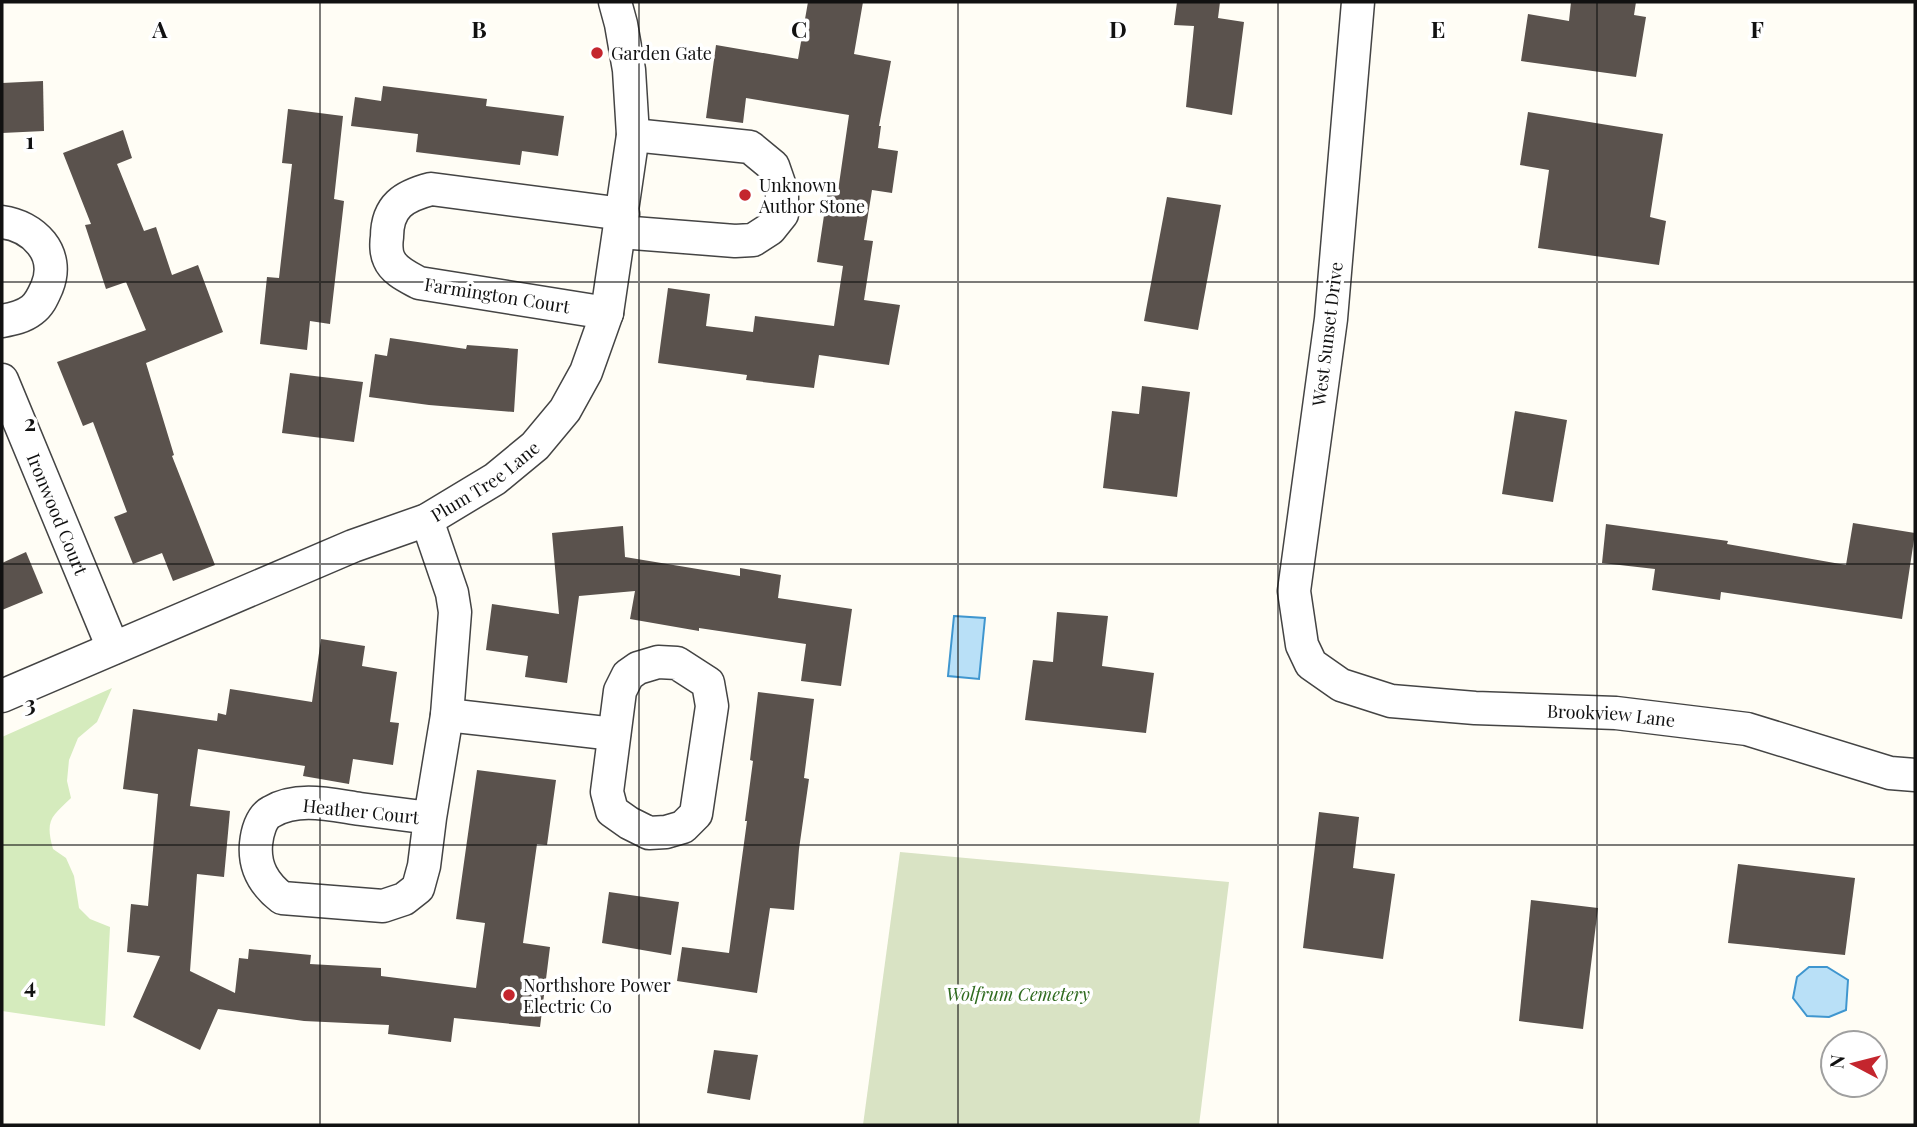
<svg xmlns="http://www.w3.org/2000/svg" width="1917" height="1127" font-family="'Playfair Display',serif">
<style>
.green{fill:#d5ebbd}
.cemetery{fill:#d9e3c4}
.water{fill:#b9e0f7;stroke:#3f96cf;stroke-width:2}
.building{fill:#5a524d}
.lines{fill:none;stroke-linecap:round;stroke-linejoin:round}
.minor-casing{stroke:#444;stroke-width:35}
.minor{stroke:#fff;stroke-width:32}
.grid{fill:none;stroke:#111;stroke-width:2;stroke-opacity:0.55}
.poi-dot{fill:#c4262e;stroke:#fff;stroke-width:2.5}
.labels{text-anchor:middle;dominant-baseline:central;stroke-width:7;stroke-linejoin:round;paint-order:stroke}
.poi-label{font-size:18px;fill:#111;stroke:#fff;text-anchor:start}
.street-label{font-size:18px;fill:#111;stroke:#fff}
.park-label{font-size:18px;font-style:italic;fill:#2f6b1f;stroke:#fff}
.grid-label{font-size:23px;text-anchor:middle;font-weight:bold;fill:#111;stroke:#fff;stroke-width:7;stroke-linejoin:round;paint-order:stroke}
</style>
<rect width="100%" height="100%" fill="#fffdf5"/>
<path class="green" d="M112,688l-15,34 -19,16 -9,22 -2,21 4,17c-20,19 -26,22 -18,51l13,9 8,18 5,32 11,11 20,8 -5,99 -103,-15v-274z"/>
<path class="cemetery" d="M900,852l329,30 -30,243h-336z"/>
<g class="water">
<path d="M954,616l31,2 -6,61 -31,-3z"/>
<path d="M1809,967h18l21,13 -2,30 -17,7 -22,-1 -14,-18 4,-21z"/>
</g>
<g class="building">
<path d="M808,2h55l-9,52 37,7 -12,65h2l-3,22 20,3 -6,42 -20,-3 -8,50 9,1 -9,59 36,5 -11,60 -70,-10 -5,33 -68,-8 1,-5 -89,-12 10,-75 42,6 -4,32 47,6 2,-16 79,10 9,-60 -26,-4 11,-73 10,2 11,-76 -103,-17 -3,25 -37,-5 10,-73 82,14z"/>
<path d="M1177,2h43l-2,16 26,4 -12,93 -46,-8 8,-81 -20,-1z"/>
<path d="M1571,2h65l-2,13 12,2 -10,60 -115,-16 7,-47 41,7z"/>
<path d="M43,81l1,50 -42,2v-50z"/>
<path d="M383,86l104,13 -1,7 78,10 -6,40 -36,-5 -2,14 -104,-13 2,-18 -67,-8 4,-29 26,4z"/>
<path d="M288,109l55,7 -9,83 10,2 -14,123 -20,-3 -3,29 -47,-6 7,-67 12,1 13,-114 -10,-1z"/>
<path d="M1528,112l135,22 -13,83 16,4 -7,44 -121,-17 11,-78 -29,-5z"/>
<path d="M123,130l9,28 -15,6 27,67 12,-4 16,48 26,-10 25,67 -77,31 28,92 -2,1 43,109 -42,16 -11,-28 -29,11 -19,-47 13,-5 -34,-90 -10,4 -26,-64 89,-32 -20,-48 -20,7 -21,-64 6,-1 -28,-71z"/>
<path d="M1167,197l54,8 -23,125 -54,-9z"/>
<path d="M390,338l76,11 1,-4 51,4 -4,63 -85,-7 -60,-8 6,-43 12,2z"/>
<path d="M290,373l73,9 -9,60 -72,-9z"/>
<path d="M1142,386l48,6 -13,105 -74,-9 9,-77 27,3z"/>
<path d="M1515,411l52,9 -14,82 -51,-8z"/>
<path d="M1853,523l62,10 -13,86 -181,-27 -1,8 -68,-10 3,-21 -53,-6 4,-39 122,17 -1,3 119,21z"/>
<path d="M623,526l2,31 115,19v-8l41,7 -3,23 74,11 -11,77 -40,-5 5,-37 -107,-16v3l-69,-12 5,-28 -56,5 -12,87 -42,-6 3,-21 -42,-6 6,-46 67,10 -7,-81z"/>
<path d="M26,552l17,41 -41,17v-47z"/>
<path d="M1057,612l51,4 -6,50 52,7 -8,60 -121,-13 8,-60 20,2z"/>
<path d="M321,639l44,7 -3,20 35,6 -7,50 9,1 -6,42 -40,-6 -4,25 -46,-8 2,-10 -107,-17 -8,57 40,5 -6,66 -27,-3 -7,97 45,22 4,-35 9,1 1,-10 62,6 -1,9 71,4v8l95,12 9,-65 -29,-4 21,-149 79,10 -9,65 -10,-1 -14,99 27,4 -10,80 -86,-9 -3,24 -63,-8 1,-9 -85,-4 -86,-12 -18,41 -67,-33 27,-61 -33,-4 4,-48 17,2 10,-112 -35,-5 10,-80 84,12 1,-8 8,2 4,-26 82,13z"/>
<path d="M758,692l56,7 -10,79 5,1 -10,70 -5,61 -24,-2 -13,85 -80,-12 5,-34 47,6 18,-132h-2l8,-60 -3,-1z"/>
<path d="M1319,812l40,5 -6,51 42,6 -12,85 -80,-11z"/>
<path d="M1738,864l117,14 -10,77 -117,-12z"/>
<path d="M609,892l70,10 -8,53 -69,-12z"/>
<path d="M1531,900l67,8 -15,121 -64,-8z"/>
<path d="M714,1050l44,5 -8,45 -43,-7z"/>
</g>
<g class="lines">
<defs>
<g id="minor">
<path id="s1" d="M1358,2l-27,317 -37,272 8,54 9,19 30,21 50,16 84,7 141,5 131,16 143,44 25,2"/>
<path d="M2,222c31,4 59,31 45,65 -4,9 -7,17 -15,23 -9,7 -19,9 -30,11"/>
<path d="M620,232l115,9 18,-1 17,-11 12,-15v-22l-9,-26 -23,-19 -117,-12"/>
<path d="M607,313l-188,-30c-11,-6 -25,-12 -30,-24 -3,-6 -3,-16 -2,-22 0,-31 17,-41 44,-48l192,25"/>
<path id="s2" d="M2,380l111,268"/>
<path d="M427,520l25,73 3,19 -8,103 -17,103c-23,-3 -47,-6 -70,-9 -28,-4 -62,-13 -89,3 -10,5 -14,21 -15,32 -2,23 8,40 26,54l101,8 21,-7 14,-11 6,-22 6,-48"/>
<path d="M658,662l19,1 31,20 4,23 -16,108 -13,13 -17,5 -17,1 -20,-10 -17,-12 -5,-19 13,-101 8,-16 10,-7z"/>
<path id="s3" d="M2,696l351,-150 74,-26 68,-41 40,-33 30,-36 21,-38 21,-59 26,-178 -4,-65 -8,-46 -6,-22"/>
<path d="M447,715l167,19"/>
</g>
</defs>
<use href="#minor" class="minor-casing"/>
<use href="#minor" class="minor"/>
</g>
<path class="grid" d="M320,2v1123M639,2v1123M958,2v1123M1278,2v1123M1597,2v1123M2,282h1913M2,564h1913M2,845h1913"/>
<g class="poi-dot">
<circle cx="597" cy="53" r="7"/>
<circle cx="745" cy="195" r="7"/>
<circle cx="509" cy="995" r="7"/>
</g>
<g class="labels">
<g class="poi-label">
<text x="611" y="53">Garden Gate</text>
<text x="759" y="185">Unknown<tspan x="759" dy="21">Author Stone</tspan></text>
<text x="523" y="985">Northshore Power<tspan x="523" dy="21">Electric Co</tspan></text>
</g>
<g class="street-label">
<text transform="translate(497 295) rotate(9)">Farmington Court</text>
<text transform="translate(1327 334) rotate(-83)">West Sunset Drive</text>
<text stroke="none"><textPath href="#s3" startOffset="530">Plum Tree Lane</textPath></text>
<text stroke="none"><textPath href="#s2" startOffset="145">Ironwood Court</textPath></text>
<text stroke="none"><textPath href="#s1" startOffset="978">Brookview Lane</textPath></text>
<text transform="translate(361 811) rotate(6)">Heather Court</text>
</g>
<g class="park-label">
<text x="1018" y="994">Wolfrum Cemetery</text>
</g>
</g>
<g class="grid-label">
<text x="160" y="38">A</text>
<text x="479" y="38">B</text>
<text x="799" y="38">C</text>
<text x="1118" y="38">D</text>
<text x="1438" y="38">E</text>
<text x="1757" y="38">F</text>
<text x="30" y="149">1</text>
<text x="30" y="431">2</text>
<text x="30" y="712">3</text>
<text x="30" y="994">4</text>
</g>
<rect width="1917" height="1127" fill="none" stroke="#111111" stroke-width="7"/>
<g transform="translate(1854 1064) rotate(277)"><circle r="33" fill="#ffffff" stroke="#a0a0a0" stroke-width="2"/>
<path d="M0-5L12 26L0 18L-12 26Z" fill="#c4262e"/>
<text y="-10" font-size="19" font-weight="bold" text-anchor="middle" fill="#111111">N</text>
</g>
</svg>
